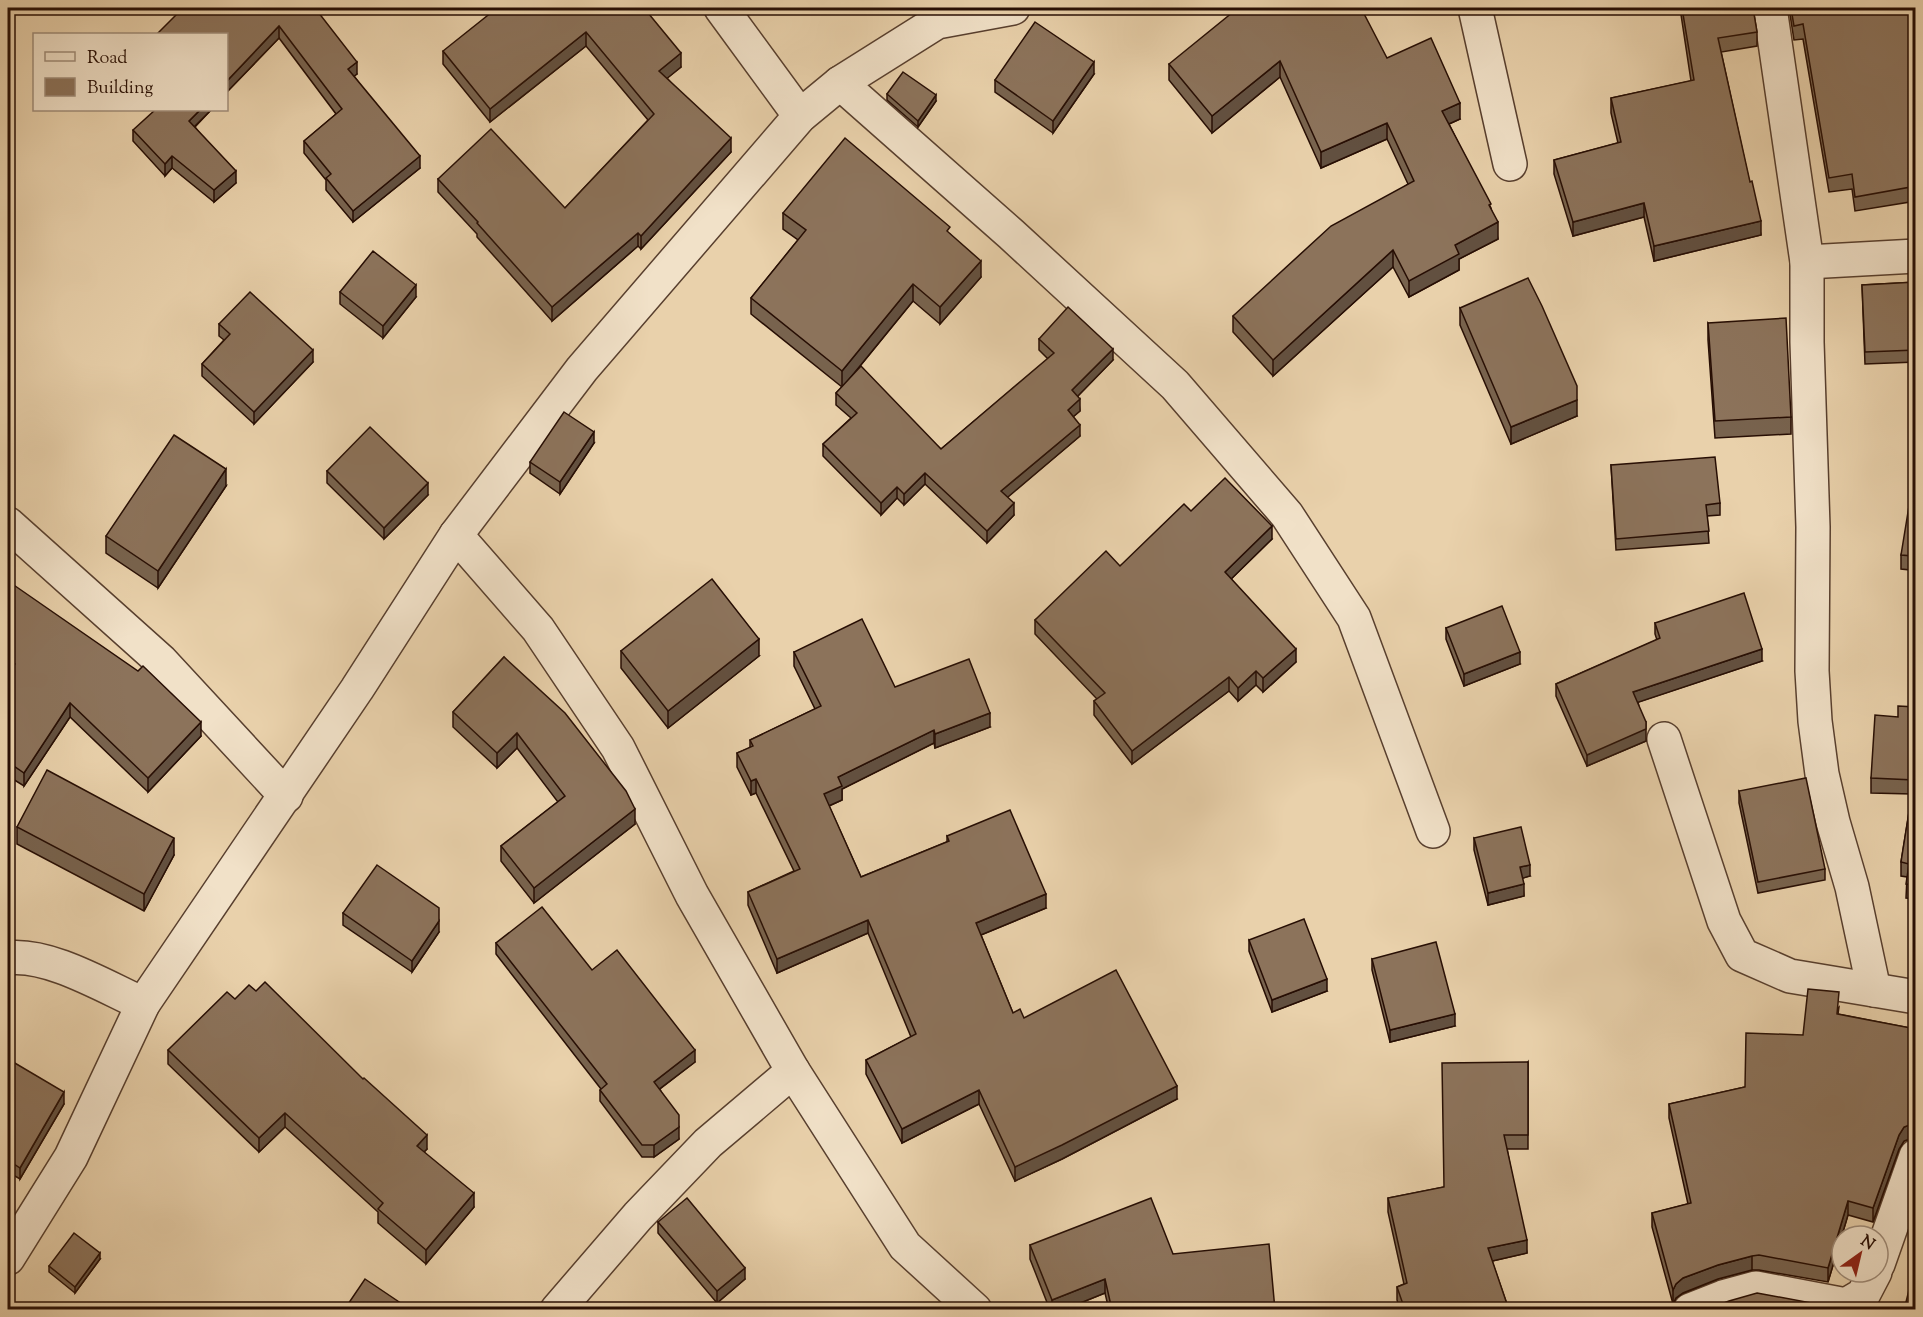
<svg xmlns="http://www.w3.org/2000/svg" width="1923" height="1317" font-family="'Sorts Mill Goudy',serif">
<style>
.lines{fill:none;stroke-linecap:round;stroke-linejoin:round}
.minor-casing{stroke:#583f2e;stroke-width:36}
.minor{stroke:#f1e1c8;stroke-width:33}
.wall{fill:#78634e;stroke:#270e04;stroke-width:1.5}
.shaded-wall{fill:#625040;stroke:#270e04;stroke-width:1.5}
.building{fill:#8c735b;stroke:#270e04;stroke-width:1.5}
</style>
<rect width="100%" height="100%" fill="#e9d1ab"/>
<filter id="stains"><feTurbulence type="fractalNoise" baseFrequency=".00333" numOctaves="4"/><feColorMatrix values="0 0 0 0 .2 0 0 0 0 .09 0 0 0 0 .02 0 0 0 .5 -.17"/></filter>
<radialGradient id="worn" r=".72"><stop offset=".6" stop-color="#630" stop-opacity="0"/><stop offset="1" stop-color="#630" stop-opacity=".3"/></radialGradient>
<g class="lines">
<defs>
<g id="minor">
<path d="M721,8l79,108"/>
<path d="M1475,8l35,156"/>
<path d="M1770,8l37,254v80l6,185 -1,144 3,50 7,53 11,48 19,65 22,103"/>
<path d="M840,83l171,151 164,151 112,130 67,103 79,213"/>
<path d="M1807,262l109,-6"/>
<path d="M8,524l153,137 125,135"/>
<path d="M456,535l82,94 80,119 74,147 101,176 112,175 70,64"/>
<path d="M1664,739l60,182 18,34 48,21 126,21"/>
<path d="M8,958c41,-5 97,29 135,46"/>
<path d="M8,1258l63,-101 72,-153 214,-315 99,-154 126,-166 218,-253 40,-33 97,-61 76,-14"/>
<path d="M1878,1264l38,-108"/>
<path d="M557,1310l81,-94 70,-73 85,-72"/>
<path d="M1690,1310l33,-13 33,-9 90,17 17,-10 12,-23"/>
</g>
</defs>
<use href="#minor" class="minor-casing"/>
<use href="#minor" class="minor"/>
</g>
<g class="wall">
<path d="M315,8l42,66 -3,2 66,92 -67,54 -27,-32v-10l-22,-27v-12l32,-27 -57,-76 -53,55v-59z"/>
<path d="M644,8l37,59 -14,11 64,74 -90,97 -3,-3 -86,75 -75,-84v-3l-39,-42v-13l127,29 83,-88 -62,-74 -96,76 -47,-58v-13z"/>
<path d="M1680,8h73l4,24v14l-36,6 40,183 -107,26 -10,-44 -71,19 -19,-62v-14l64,-17 -7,-30v-15l80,-17z"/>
<path d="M1789,8h127v193l-61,10 -3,-22 -23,3 -26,-153 -9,1z"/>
<path d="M1387,58l73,61 -11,5 42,84 7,31 -39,20v11l-50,27 -16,-30 -120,109 -40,-44v-16l175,-132 -21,-45 -66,29 -41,-91 -68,56 -43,-53v-16z"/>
<path d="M1094,74l-41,59 -58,-41v-12z"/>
<path d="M887,94l49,7 -18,26 -31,-27z"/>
<path d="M211,110l-16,17 41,56 -22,19 -42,-34 -7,8 -32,-35v-11z"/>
<path d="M783,213l167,21 31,43 -41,47 -27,-23 -61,75 89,73 107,-90 -9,-9v-11l74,21 -35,36 2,15 -7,6 7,19 -73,61 7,18 -27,28 -62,-59 -21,21 -7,-7 -16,17 -58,-59v-12l28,-26 -15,-13v-12l6,-6 -91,-73v-16l47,-58 -15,-11z"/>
<path d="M1916,282v80l-51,2 -3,-79z"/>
<path d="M340,292l76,5 -33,41 -43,-34z"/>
<path d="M1460,308l117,108 -66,28 -51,-119z"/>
<path d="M1708,323l83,94v17l-76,4 -7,-98z"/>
<path d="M219,324l94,38 -59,62 -52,-48v-12l22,-24 -5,-4z"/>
<path d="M594,443l-34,51 -30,-21v-11z"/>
<path d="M1611,465l109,38v12l-13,1 2,27 -93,7z"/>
<path d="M327,471l101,24 -44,44 -57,-56z"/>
<path d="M226,486l-68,102 -52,-35v-17z"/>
<path d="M1916,507v84l-7,-1 1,-20 -9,-1v-14z"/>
<path d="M1191,511l81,28 -41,40 65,83 -33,30 -7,-7 -18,16 -9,-10 -97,73 -38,-49v-14l3,-2 -62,-65v-14l85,-54z"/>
<path d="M8,581l193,155 -53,56 -78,-75 -46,69 -16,-10z"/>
<path d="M1655,623l107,38 -124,41 8,39 -59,25 -31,-70v-12l101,-44 -2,-6z"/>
<path d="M1446,628l74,36 -56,22 -18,-47z"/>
<path d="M621,651l138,5 -91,72 -47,-60z"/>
<path d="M794,652l101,35 95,40 -55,21 -1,-5 -92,46v11l-13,6 32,71 86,-35v-6l99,72 -65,27 32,78 164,86 -115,60 -47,22 -36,-77 -77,39 -36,-69v-14l45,-23 -43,-104 -91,40 -29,-68v-13l46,-21 -38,-78 -5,2 -14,-28v-14l13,-5v-8l65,-31 -21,-43z"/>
<path d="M504,657l131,167 -101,79 -33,-42v-15l57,-44 -41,-54 -20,20 -44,-41v-15z"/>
<path d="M1916,707v192l-10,-1 1,-21 -6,-1v-14l11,-68 -41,-1v-15l27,-61z"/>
<path d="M1739,791l86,78v11l-67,13 -19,-90z"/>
<path d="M17,827l157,28 -30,56 -127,-67z"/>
<path d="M1474,838l56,38 -8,2 2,18 -36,9 -14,-55z"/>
<path d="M343,913l96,19 -27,40 -69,-47z"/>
<path d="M1249,940l78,51 -55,21 -23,-61z"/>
<path d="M496,943l96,27 103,92 -35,27 19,50 -25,18h-12l-42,-56v-11l1,-1 -105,-135z"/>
<path d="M1372,959l83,67 -65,16 -18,-72z"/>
<path d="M235,999l192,150 -3,3 50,55 -48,57 -48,-41v-11l-93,-85 -26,25 -91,-88v-14z"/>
<path d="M1839,1007l-1,7 78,15v109h-4l-8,3 -5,8 -26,73 -25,-7 -20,67 -69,-12h-7l-34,9 -35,14 -7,5 -3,6 -21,-77v-14l36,-9 -19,-86v-14l76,-17 58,-52z"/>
<path d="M8,1059l56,45 -44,75 -12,-7z"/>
<path d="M1528,1062v87h-21l20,104 -35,8 17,49h-109l-3,-10v-13l7,-3 -16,-72v-14l56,-11z"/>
<path d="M1916,1200v34l-7,-2v-14z"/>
<path d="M658,1222l87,57 -28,24 -59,-70z"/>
<path d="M1030,1245l143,9 102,56h-166l-4,-17 -42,17h-13l-20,-51z"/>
<path d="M100,1259l-25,34 -26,-21v-6z"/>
</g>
<g class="shaded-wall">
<path d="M279,26v12l-53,55v-11z"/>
<path d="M586,32v14l-96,76v-13z"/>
<path d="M681,53v14l-22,18v-14z"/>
<path d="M1280,61v16l-68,56v-17z"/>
<path d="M357,62v12l-9,7v-12z"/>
<path d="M1094,62v12l-41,59v-12z"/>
<path d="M936,95v6l-18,26v-6z"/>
<path d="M1460,103v16l-18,8v-16z"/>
<path d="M200,110h11l-22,22v-11z"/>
<path d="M1387,123v16l-66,29v-16z"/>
<path d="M731,138v14l-90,97v-13z"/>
<path d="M172,156v12l-7,8v-12z"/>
<path d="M420,156v12l-67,54v-11z"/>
<path d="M236,171v12l-22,19v-12z"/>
<path d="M1644,203v14l-71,19v-14z"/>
<path d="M1761,221v14l-107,26v-15z"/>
<path d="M1498,222v17l-39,20v11l-50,27v-16l46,-36z"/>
<path d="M638,233v13l-86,75v-14z"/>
<path d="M1393,250v17l-120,109v-16z"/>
<path d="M981,261v16l-41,47v-17z"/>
<path d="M913,284v17l-71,87v-17z"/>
<path d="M416,285v12l-33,41v-12z"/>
<path d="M1113,349v11l-41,42v-12z"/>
<path d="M313,350v12l-59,62v-12z"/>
<path d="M1080,399v12l-12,10v-11z"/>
<path d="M1577,400v16l-66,28v-17z"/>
<path d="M1080,425v11l-79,67v-12z"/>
<path d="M594,432v11l-34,51v-12z"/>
<path d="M226,469v17l-68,102v-17z"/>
<path d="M925,473v11l-21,21v-11z"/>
<path d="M428,483v12l-44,44v-11z"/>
<path d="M897,487v11l-16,17v-12z"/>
<path d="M1014,503v12l-27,28v-12z"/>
<path d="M1272,526v13l-47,46v-13z"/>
<path d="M759,639v17l-91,72v-17z"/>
<path d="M1296,649v13l-33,30v-14z"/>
<path d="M1762,649v12l-129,43v-12z"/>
<path d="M1520,652v12l-56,22v-12z"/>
<path d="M1256,671v14l-18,16v-13z"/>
<path d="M1229,677v14l-97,73v-13z"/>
<path d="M70,703v14l-46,69v-13z"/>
<path d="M990,713v14l-55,21v-14z"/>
<path d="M201,722v14l-53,56v-14z"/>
<path d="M1646,722v19l-59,25v-11z"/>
<path d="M934,730v13l-92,46v11l-18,8v-14l14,-17z"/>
<path d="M517,733v15l-20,20v-15z"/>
<path d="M756,779v14l-5,2v-14z"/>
<path d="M635,809v15l-101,79v-15z"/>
<path d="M174,838v17l-30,56v-17z"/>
<path d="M1530,865v11l-10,3v-12z"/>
<path d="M1524,884v12l-36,9v-12z"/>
<path d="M1046,894v14l-70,29v-14z"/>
<path d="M868,920v13l-91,40v-14z"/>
<path d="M439,921v11l-27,40v-11z"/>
<path d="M1327,979v12l-55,21v-12z"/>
<path d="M1455,1014v12l-65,16v-12z"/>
<path d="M695,1050v12l-41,31v-11z"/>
<path d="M1177,1086v13l-115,60 -47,22v-14z"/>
<path d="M979,1090v14l-77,39v-14z"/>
<path d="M64,1092v12l-44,75v-11z"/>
<path d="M285,1113v14l-26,25v-14z"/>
<path d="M1912,1124v14l-8,3 -5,8 -26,73v-14l26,-73 5,-8z"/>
<path d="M679,1127v12l-25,18v-12z"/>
<path d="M427,1135v14l-10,10v-13z"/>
<path d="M474,1193v14l-48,57v-14z"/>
<path d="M1848,1201v14l-20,67v-14z"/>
<path d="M1527,1240v13l-39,9v-14z"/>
<path d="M100,1253v6l-25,34v-6z"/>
<path d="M1752,1256v14l-34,9 -35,14 -7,5 -3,6v-14l3,-6 7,-6 35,-13z"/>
<path d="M745,1268v11l-28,24v-12z"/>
<path d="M1105,1279v14l-42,17h-11v-10z"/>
</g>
<g class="building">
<path d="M183,8h132l42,54 -9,7 72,87 -67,55 -27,-33 5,-4 -27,-33 38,-32 -63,-83 -53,56v-48h-69z"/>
<path d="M497,8h147l37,45 -22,18 72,67 -90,98 -3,-3 -86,74 -75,-84 1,-1 -40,-43 53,-50 74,79 89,-94 -68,-82 -96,77 -47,-58z"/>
<path d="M1238,8h123l26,50 44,-20 29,65 -18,8 49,93 -2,1 9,17 -43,23 4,9 -50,27 -16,-31 -120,110 -40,-44 98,-90 83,-45 -27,-58 -66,29 -41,-91 -68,55 -43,-52z"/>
<path d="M1682,8h71l4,24 -39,6 32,144 2,-1 9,40 -107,25 -10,-43 -71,19 -19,-62 67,-18 -10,-44 83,-18z"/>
<path d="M1791,8h125v178l-61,11 -3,-23 -23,4 -26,-154 -9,2z"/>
<path d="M1035,22l59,40 -41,59 -58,-41z"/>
<path d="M903,72l33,23 -18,26 -31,-27z"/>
<path d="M155,110h45l-11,11 47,50 -22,19 -42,-34 -7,8 -32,-34z"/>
<path d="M845,138l105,89 -3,4 34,30 -41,46 -27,-23 -71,87 -91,-73 55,-68 -23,-17z"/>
<path d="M373,251l43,34 -33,41 -43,-34z"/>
<path d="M1528,278l14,28 35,80v14l-66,27 -51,-119z"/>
<path d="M1916,282v68l-51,2 -3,-67z"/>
<path d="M250,292l63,58 -59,62 -52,-48 28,-30 -11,-10z"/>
<path d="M1068,307l45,42 -41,41 8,9 -12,11 12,15 -79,66 13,12 -27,28 -62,-58 -21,21 -7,-7 -16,16 -58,-59 34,-31 -21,-20 25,-27 80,83 113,-96 -15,-14z"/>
<path d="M1786,318l5,99 -76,4 -7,-98z"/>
<path d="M564,412l30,20 -34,50 -30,-20z"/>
<path d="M370,427l58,56 -44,45 -57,-57z"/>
<path d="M174,435l52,34 -68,102 -52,-35z"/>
<path d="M1715,457l5,46 -14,2 3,26 -93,8 -5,-74z"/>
<path d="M1225,478l47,48 -47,46 71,77 -33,29 -7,-7 -18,17 -9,-11 -97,74 -38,-50 11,-8 -70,-73 71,-69 14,15 64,-62 7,7z"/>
<path d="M1909,506l7,1v70l-7,-1 4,-20 -12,-1z"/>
<path d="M712,579l47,60 -91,72 -47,-60z"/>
<path d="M8,581l130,90 5,-5 58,56 -53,56 -78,-75 -46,70 -16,-11v-87l7,-11 -7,-5z"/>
<path d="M1744,593l18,56 -129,43 13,30v7l-59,26 -31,-71 104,-46 -5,-15z"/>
<path d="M1502,606l18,46 -56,22 -18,-46z"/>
<path d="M862,619l33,68 74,-28 21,54 -55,21 -1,-4 -96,47 4,9 -18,8 37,83 88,-36 -2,-5 63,-26 36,84 -70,29 37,90 7,-4 4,9 92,-48 61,116 -115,59 -47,22 -36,-77 -77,39 -36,-69 50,-26 -48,-114 -91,39 -29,-67 52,-23 -44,-90 -5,2 -14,-28 16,-7 -3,-6 71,-34 -27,-54z"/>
<path d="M504,657l61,56 61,78 9,18 -101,79 -33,-42 64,-50 -48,-63 -20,20 -44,-41z"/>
<path d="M1898,706l18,1v178l-10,-1 3,-20 -8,-2 13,-82 -43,-2 4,-63 23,2z"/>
<path d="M47,770l127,68 -30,56 -127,-67z"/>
<path d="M1806,778l19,91 -67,13 -19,-91z"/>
<path d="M1521,827l9,38 -10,2 4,17 -36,9 -14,-55z"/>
<path d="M377,865l62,43v13l-27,40 -69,-48z"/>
<path d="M542,907l50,63 25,-20 78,100 -41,32 25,33v12l-25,18h-12l-42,-55 7,-6 -111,-141z"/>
<path d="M1304,919l23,60 -55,21 -23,-60z"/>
<path d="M1436,942l19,72 -65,16 -18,-71z"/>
<path d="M265,982l98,97 1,-1 63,57 -10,11 57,47 -48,57 -48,-41 5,-6 -98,-90 -26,25 -91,-88 59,-58 8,7 14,-14 7,6z"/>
<path d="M1808,989l31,3 -2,22 79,15v95h-4l-8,3 -5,8 -26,73 -25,-7 -20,67 -69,-13 -7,1 -34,9 -35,13 -7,6 -3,6 -21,-77 39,-10 -22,-99 76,-17 1,-54 57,2z"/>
<path d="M8,1059l56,33 -44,76 -12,-8z"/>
<path d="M1528,1062v73h-24l23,105 -39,8 21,62h-104l-8,-23 10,-4 -19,-85 56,-11 -2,-124z"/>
<path d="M687,1198l58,70 -28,23 -59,-69z"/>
<path d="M1151,1198l22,56 96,-10 6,66h-163l-7,-31 -53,21 -22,-55z"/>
<path d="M1916,1200v20l-7,-2z"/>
<path d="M74,1233l26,20 -25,34 -26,-21z"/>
<path d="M1916,1262v48h-12z"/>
<path d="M365,1279l46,31h-67z"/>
<path d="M1757,1293l60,11 -1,6h-110l23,-9z"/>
</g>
<rect width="1923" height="1317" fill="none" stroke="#e9d1ab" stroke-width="30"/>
<rect x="9" y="9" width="1905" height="1299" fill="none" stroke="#270e04" stroke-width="3"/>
<rect x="15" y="15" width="1893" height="1287" fill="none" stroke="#270e04" stroke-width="1.5"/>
<rect x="33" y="33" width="195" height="78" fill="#f1e1c8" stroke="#a08d7a" stroke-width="1.5"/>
<rect x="45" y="52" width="30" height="9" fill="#f1e1c8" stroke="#a08d7a" stroke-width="1.5"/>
<text x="87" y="63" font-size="18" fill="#270e04">Road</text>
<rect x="45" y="78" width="30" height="18" fill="#8c735b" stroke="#a08d7a" stroke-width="1.5"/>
<text x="87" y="93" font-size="18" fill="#270e04">Building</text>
<g transform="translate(1860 1254) rotate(34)"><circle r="28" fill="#f1e1c8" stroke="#a08d7a" stroke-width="1.5"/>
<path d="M0-4.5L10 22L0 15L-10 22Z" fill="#8f2418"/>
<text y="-9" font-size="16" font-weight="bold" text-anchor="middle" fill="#270e04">N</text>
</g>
<rect width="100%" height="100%" filter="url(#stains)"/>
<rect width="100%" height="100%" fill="url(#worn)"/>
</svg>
